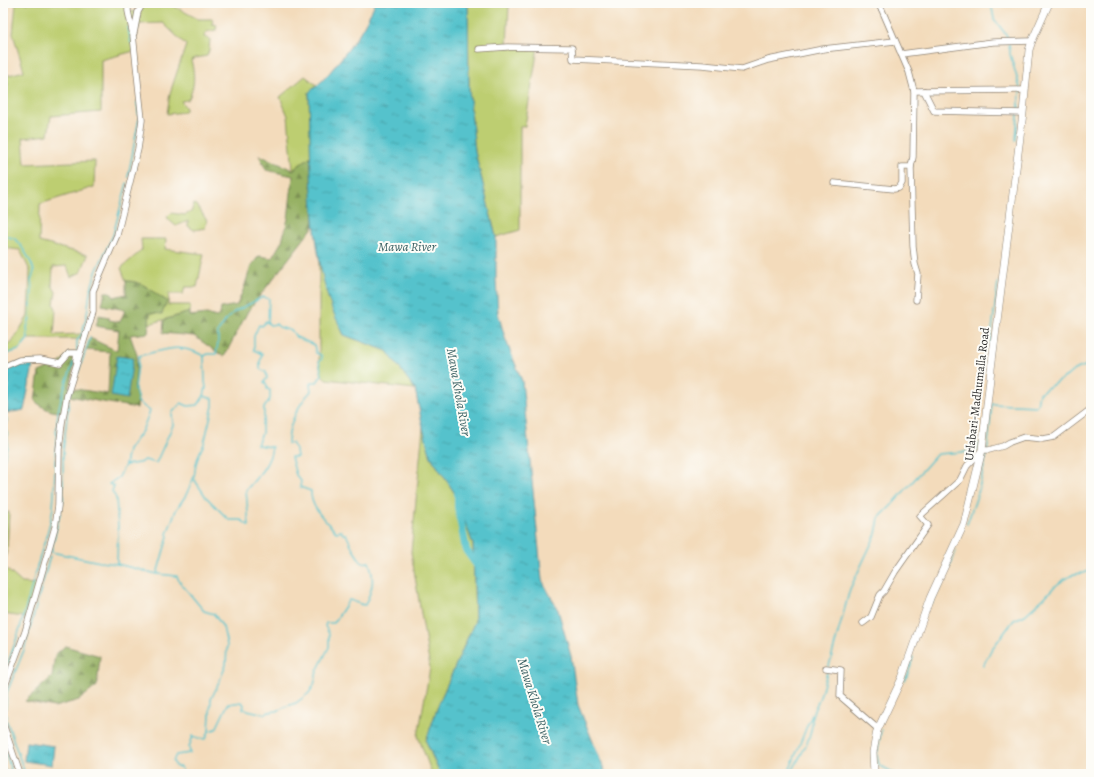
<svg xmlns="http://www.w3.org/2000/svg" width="1094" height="777" font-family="Alegreya,serif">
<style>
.green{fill:#bdce71;stroke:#747c4e}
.forest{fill:url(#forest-firs);stroke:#606e47}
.water{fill:url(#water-ripples);stroke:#40767c}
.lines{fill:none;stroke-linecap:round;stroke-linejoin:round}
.stream{stroke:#55c2cc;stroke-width:1.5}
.river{stroke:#55c2cc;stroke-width:8}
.minor-casing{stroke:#8f8373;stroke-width:7}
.major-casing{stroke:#8f8373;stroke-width:8}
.minor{stroke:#fff;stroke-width:5.5}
.major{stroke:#fff;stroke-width:7}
.labels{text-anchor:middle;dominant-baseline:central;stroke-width:4;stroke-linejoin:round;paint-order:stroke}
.street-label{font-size:12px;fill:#2b2b2b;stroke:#fdfcf7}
.water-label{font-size:13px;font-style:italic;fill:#3a6063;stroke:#fdfcf7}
</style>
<defs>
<pattern id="forest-firs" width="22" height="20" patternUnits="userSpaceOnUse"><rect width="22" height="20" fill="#96b163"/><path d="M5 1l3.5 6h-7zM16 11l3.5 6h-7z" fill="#7b9052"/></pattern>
<pattern id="water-ripples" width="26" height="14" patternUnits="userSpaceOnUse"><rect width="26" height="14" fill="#55c2cc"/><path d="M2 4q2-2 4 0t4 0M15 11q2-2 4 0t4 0" fill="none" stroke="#479ea6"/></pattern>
</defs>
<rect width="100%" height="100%" fill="#fdfcf7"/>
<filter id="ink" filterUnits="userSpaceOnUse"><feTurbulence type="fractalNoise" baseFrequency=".025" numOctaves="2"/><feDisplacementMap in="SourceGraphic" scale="8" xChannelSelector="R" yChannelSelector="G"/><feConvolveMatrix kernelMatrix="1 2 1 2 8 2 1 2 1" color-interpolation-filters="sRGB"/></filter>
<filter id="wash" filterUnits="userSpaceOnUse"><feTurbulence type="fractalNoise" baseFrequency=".012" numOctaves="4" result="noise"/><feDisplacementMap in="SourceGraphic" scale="16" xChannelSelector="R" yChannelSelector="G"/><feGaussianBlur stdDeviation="0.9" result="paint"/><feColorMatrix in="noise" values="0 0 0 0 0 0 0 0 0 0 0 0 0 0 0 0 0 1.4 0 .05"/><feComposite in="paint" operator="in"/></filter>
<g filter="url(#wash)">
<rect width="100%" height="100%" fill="#f3dbbb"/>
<g class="green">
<path d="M16,3h112v8l10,1 5,-9h25l30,16h15l-1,5 5,1 -1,5 -10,2 -2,5 6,2 -1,11 -2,6 -11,2 -5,2c4,14 4,27 -3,40l-7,1 5,7 -2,4 -17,2 3,-21 16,-48 -23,-22 -23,1 -6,16v11l-33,9v52l-50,4 -3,19 -25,3 2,26 70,-3 -1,26 -54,17 -1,38 49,13 -7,17 -10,5 -4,-11 -14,1 -1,18 4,7 -2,12 2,5 -2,26 28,-1 3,5h-57l-9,11 -16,5v-12l8,1 17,-28 2,-45 -10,-21 -17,-2v-161l5,-2 -3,-9 19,-5 -11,-37z"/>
<path d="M468,3h10v2l31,-1 -2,43h31l-13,79 -5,1v103l-24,7 -21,-85 -6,-62z"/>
<path d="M305,76l13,10 -9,7 2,63 -18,14 -5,-54 -8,-19z"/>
<path d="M194,204l3,1 10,16 -2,7 -11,2 -6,-4v-5l-12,5 -6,-5 -3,-4 4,-4 14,2 6,-3z"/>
<path d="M141,239h25l-1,10 39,5 -7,33h-12l-2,7h-14l-1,11h22v7l-41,12 1,-11 17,-12c-16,-9 -22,-20 -41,-20l-5,-13 21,-18z"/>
<path d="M319,262l11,40 14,33 43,16 28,38 -89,-10 -4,-4 -3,-14z"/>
<path d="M423,428l8,29 23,35 19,52 2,77 -36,82 -13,38 14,33h-8l-14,-38 12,-68 -19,-116z"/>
<path d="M9,512l-2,39 -4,14v-52z"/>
<path d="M3,566l19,17 16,1 -11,38 -3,-5 -21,-3z"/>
</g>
<g class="forest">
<path d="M259,155l34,15 18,-14 3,70 -66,85 -24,46 -30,-21 -31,-3 1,-13 26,-8v4l17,-2 9,3 4,-2 1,-7 16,-3 7,-17 7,-22 8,-10 13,2 10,-17 6,-22 5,-43 -27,-6z"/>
<path d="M126,281c19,0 25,11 41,20l-5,13 -12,-1 -2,20 -18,2 7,20 -2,34 3,13 -1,6 -68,-12 -5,15c-11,3 -21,-3 -29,-10l4,-29 21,-9 9,-10h8l-8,35 39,6 2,-42 -24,-2 4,-12 27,13 2,-21 -23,-4 3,-11 10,2v3l11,2 5,-12 -23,-5 3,-13h5l4,5 12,-3z"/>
<path d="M65,646l35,10 -3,30 -18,14 -25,7 -29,-6 27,-24 3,-22z"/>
</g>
<g class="water">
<path d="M375,3h93l1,87 6,62 21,85v43l2,33 7,25 17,43 20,199 16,30 13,46 7,49 28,69h-166l-14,-33 13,-38 36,-82 -2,-77 -19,-52 -23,-35 -8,-29 -8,-39 -28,-38 -43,-16c-5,-11 -11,-22 -15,-34 -20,-67 -18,-139 -20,-209 10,-7 18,-16 26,-26 18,-22 29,-37 40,-63z"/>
<path d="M117,356l16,2 -6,41 -16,-3z"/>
<path d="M34,361l-10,49 -17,3 2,-38 -3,-4 7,-7z"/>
<path d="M26,742l28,4 -2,19 -28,-4z"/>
</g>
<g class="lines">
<g class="stream">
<path d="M991,3l3,16 13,17 1,4"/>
<path d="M128,27l3,16"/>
<path d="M1009,43l1,11 10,34"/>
<path d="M1016,140l4,-48"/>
<path d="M128,177l11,-58 -2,-17"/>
<path d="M3,235c3,2 8,2 12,4 7,7 18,24 19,33l-3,8 1,7 -2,31 -3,9 1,12 -9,11 -16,5"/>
<path d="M990,346l8,-64"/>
<path d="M77,352v-11l5,-7 5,-20 3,-22 6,-20 17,-37 14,-52"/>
<path d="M70,395l20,-57"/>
<path d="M69,400l-6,51v49l-12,52 49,10 17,2 1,-37 -2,-29 -4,-7 2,-5 -5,-2 10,-7 6,-12 14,-2 6,-3 11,3 17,-38 -1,-12 9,-10 7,3 10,-1 6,-9 2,-8 -1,-7 -1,-25 4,-2h8l2,-11v-11l8,-12 8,-8 29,-15 6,2c-1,8 0,15 -1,24l2,2 6,-1 3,3 13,4 4,6 18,8 2,8 5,2 1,4 -3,2 3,14 -5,7h-4l-3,2 1,7c-13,14 -23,34 -23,53l4,-1 4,7 1,7h-6l5,18 5,6 -1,6 11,4c-1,17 15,30 25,41l5,-1 2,3h3l8,17 8,12 7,-1c6,18 4,26 -4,43 -6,0 -10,-4 -16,-5l-15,23h-8l-1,3 4,8v13l-12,24 -3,14 -5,8 -13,10 -9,3 -10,5 -8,1 -4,2 -22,-5 1,-4 -2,-3 -14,2 -12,25 -7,2 -3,8 -7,-1 -6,-2 -4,11 1,6 -14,2 -3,6 3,6h5l2,7"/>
<path d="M3,416l4,4 -2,7c6,15 0,22 -2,38"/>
<path d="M125,465l3,-15 14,-19 8,-20 -12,-9 -3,-13 4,-33c26,-6 40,-14 65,0"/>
<path d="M194,479l12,18 23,23h12l8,6 -3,-36c11,-13 24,-25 26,-43l-15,-2 5,-12v-9l2,-6v-10l6,-9v-9l-3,-1v-4l-3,-3 3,-4 -1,-6 -6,-3v-7l2,-8 -8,-4v-14l5,-11 3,1 4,-5 2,2"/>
<path d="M967,524l11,-31 9,-40 5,-49 45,2 2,-13 28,-17 7,-6 11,-4 4,-5 2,-6"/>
<path d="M117,564l40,10 11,-38 -1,-2 9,-24 10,-15 8,-18 2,-13 3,-10 5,-10 9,-38v-7l-9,-3"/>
<path d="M158,574l19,2 2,5 25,30 10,3 9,13 4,18 -1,20 -9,22 -6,12 -2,32"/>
<path d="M932,603l21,-44 3,-9"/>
<path d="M829,666l21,-77 26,-55 3,-16 12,-12 46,-52 40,-3 2,-8"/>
<path d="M983,666l8,-16 23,-30 11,-5 19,-17 10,-11 8,-6 12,-7 10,-1 7,-3"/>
<path d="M3,675c16,-37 25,-76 36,-115 5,-18 12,-35 14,-53 3,-31 1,-63 5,-94 3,-18 10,-35 16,-52"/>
<path d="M905,680l4,-9 4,-14"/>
<path d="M881,730l-4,25 2,10 17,9"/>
<path d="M3,743l8,27"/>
<path d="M3,769l6,3 2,-2 2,4"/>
<path d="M25,774l-19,-55 1,-3 -2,-3 2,-21 17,-42 26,-94"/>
<path d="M788,774l19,-48 13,-29 8,-28"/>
<path d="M791,774c9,-20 23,-35 21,-59"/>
</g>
<path class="river" d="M458,494v13l8,43 13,18"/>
</g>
</g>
<g filter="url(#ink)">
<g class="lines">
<defs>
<g id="minor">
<path d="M134,33l4,-21 5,-9"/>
<path d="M479,49l28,-2 65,1 1,11 129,6 40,4 26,-9 55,-11 72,-8"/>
<path d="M901,54l92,-12 39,-1"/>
<path d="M914,91l111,-1"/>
<path d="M924,91l10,20 89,2"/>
<path d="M911,167l2,79 2,18 3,10 -2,26"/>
<path d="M834,183l60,6 5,-1 3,-5v-16h9l2,-10 1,-66 -5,-19 -27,-62 -5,-7"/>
<path d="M3,367l16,-7 21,-1 20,4 9,-10h8l-1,7"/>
<path d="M863,623l8,-6 9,-22 4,-4 11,-19 33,-47 -8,-9 40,-36 7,-14 15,-16h7l14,-4 7,-4 14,-5 19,2 11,-2 33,-25 4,-2"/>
<path d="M826,668l15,2 -1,26 38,33"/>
<path d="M3,691l22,-59 30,-105 3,-21 1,-57 3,-26 5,-28 26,-83v-21l24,-56 21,-86 4,-29 -9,-85 -5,-24v-8"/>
<path d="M3,724l17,50"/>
</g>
<path id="major" d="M874,774l-1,-22 4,-21 25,-53 28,-80 34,-74 18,-74 9,-81 32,-256 6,-63 3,-9 17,-38"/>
</defs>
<use href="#minor" class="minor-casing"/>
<use href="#major" class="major-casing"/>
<use href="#minor" class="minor"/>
<use href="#major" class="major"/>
</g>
</g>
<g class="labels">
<g class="street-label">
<text transform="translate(977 394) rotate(-83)">Urlabari-Madhumalla Road</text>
</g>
<g class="water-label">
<text x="407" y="246">Mawa River</text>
<text transform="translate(459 392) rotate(80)">Mawa Khola River</text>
<text transform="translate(535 701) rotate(73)">Mawa Khola River</text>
</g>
</g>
<rect width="1094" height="777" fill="none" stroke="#fdfcf7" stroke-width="16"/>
</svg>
